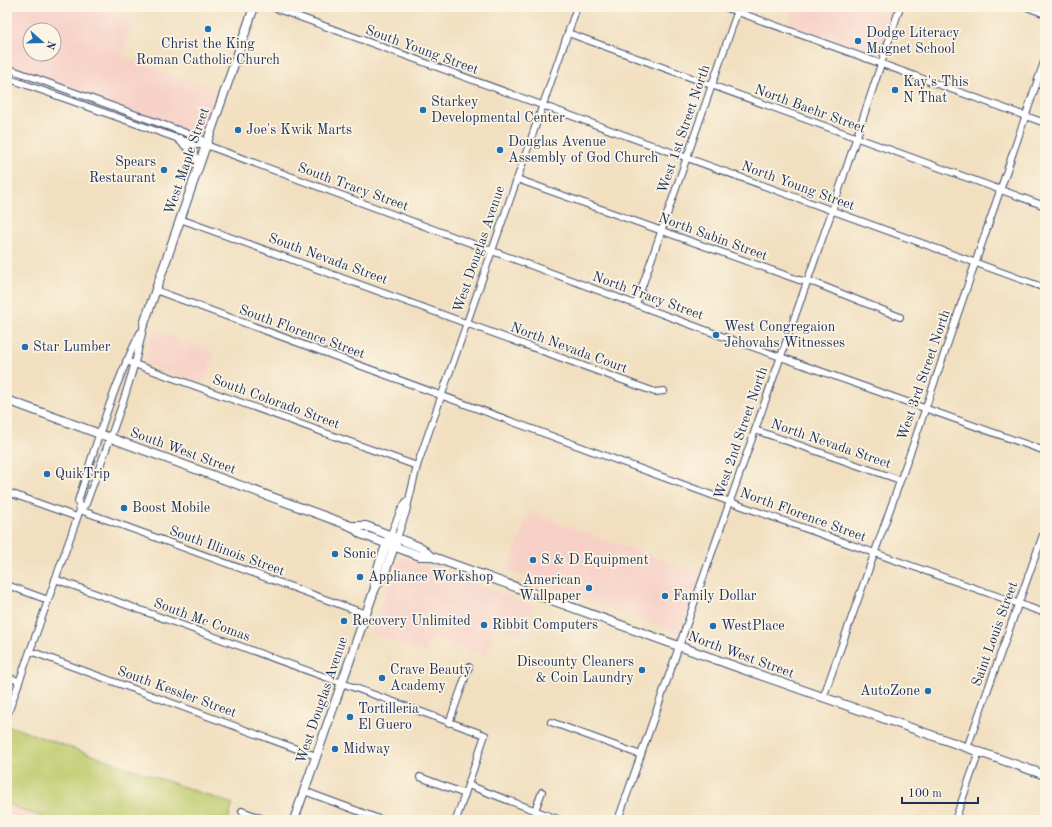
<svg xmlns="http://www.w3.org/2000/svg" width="1052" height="827" font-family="'Old Standard TT',serif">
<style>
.built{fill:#f7d1c8;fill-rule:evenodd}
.green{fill:#bdca6c;stroke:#6c7c65}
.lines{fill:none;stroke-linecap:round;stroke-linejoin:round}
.minor-casing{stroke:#3b496d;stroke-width:8}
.major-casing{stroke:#3b496d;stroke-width:10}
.minor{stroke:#fff;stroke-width:6}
.major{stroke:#fff;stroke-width:8}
.poi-dot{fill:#1f6fb2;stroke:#fcf5e5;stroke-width:1.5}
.labels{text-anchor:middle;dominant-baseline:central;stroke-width:3.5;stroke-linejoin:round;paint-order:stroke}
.poi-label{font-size:14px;fill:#1b2f5e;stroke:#fcf5e5;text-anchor:start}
.street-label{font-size:14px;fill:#1b2f5e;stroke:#fcf5e5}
</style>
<rect width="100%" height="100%" fill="#fcf5e5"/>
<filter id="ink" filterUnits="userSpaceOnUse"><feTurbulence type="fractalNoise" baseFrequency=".025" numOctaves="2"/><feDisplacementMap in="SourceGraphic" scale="8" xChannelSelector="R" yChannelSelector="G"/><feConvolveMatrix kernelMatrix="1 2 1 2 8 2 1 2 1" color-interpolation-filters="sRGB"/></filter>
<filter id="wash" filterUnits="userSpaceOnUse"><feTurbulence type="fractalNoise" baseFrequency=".012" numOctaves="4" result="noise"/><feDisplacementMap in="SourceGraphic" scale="16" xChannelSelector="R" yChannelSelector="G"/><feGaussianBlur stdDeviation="0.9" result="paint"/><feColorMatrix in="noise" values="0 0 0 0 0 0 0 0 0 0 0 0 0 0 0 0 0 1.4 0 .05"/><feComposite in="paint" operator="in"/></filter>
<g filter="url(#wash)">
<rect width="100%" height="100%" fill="#f1dfc0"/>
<g class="built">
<path d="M7,7h91v2l36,11 -13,37 96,33 -14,39 -3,4 -5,2 -188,-70zM30,30h24v24h-24z"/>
<path d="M795,7h100l-18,50 -89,-32z"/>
<path d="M154,330l60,23 -11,31 -59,-20z"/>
<path d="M529,512l172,62 -22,60 -171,-64z"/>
<path d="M404,558l129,47 -11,30 -25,-9 -11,30 -54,-19 -7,16 -55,-20 28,-73z"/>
<path d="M7,804l43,16h-43z"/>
</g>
<path class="green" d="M9,726l224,78 -5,16h-178l-43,-16v-72z"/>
</g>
<g filter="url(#ink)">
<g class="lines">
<defs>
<g id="minor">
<path d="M272,7l773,281"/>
<path d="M724,7l321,116"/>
<path d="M1027,7l18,7"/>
<path d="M568,33l477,173"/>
<path d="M7,68l193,70 6,7"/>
<path d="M7,78l172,61 19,6h8l510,189 329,117"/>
<path d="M517,179l282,101 16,3 85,34"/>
<path d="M180,219l475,173 9,-1"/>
<path d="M155,290l581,214 309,109"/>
<path d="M636,304l103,-297"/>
<path d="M126,361l291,105"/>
<path d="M755,430l145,50"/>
<path d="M7,492l70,25"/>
<path d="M80,510l286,104"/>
<path d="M80,510l-2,-9c18,-57 35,-115 62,-168"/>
<path d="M390,536l11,-26 5,-8"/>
<path d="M397,538l9,-26 11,-46 160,-459"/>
<path d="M55,579l430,156 -29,85"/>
<path d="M7,585l41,15"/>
<path d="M30,651l286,105"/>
<path d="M7,677l12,4"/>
<path d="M823,698l92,-259 130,-380"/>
<path d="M7,716l73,-206 6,-6c21,-59 46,-118 58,-180"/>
<path d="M551,722l90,33"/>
<path d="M449,723l20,-56"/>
<path d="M967,748l78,-219"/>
<path d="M420,777l45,17"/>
<path d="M468,785l92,35"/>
<path d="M304,791l78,29"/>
<path d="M535,810l7,-18"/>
<path d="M242,811l24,9"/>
<path d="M618,820l214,-609 68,-204"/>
<path d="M955,820l24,-68"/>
</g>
<g id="major">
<path d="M179,139l13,12 6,16"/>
<path d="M144,324l110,-317"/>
<path d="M7,400l344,126 10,8 59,22h10l304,110 311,109"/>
<path d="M351,526h15l56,22 8,8"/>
<path d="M375,588l-1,-9 14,-39"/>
<path d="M294,820l81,-232 9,-13 13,-37"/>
</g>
</defs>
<use href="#minor" class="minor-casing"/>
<use href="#major" class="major-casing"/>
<use href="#minor" class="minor"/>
<use href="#major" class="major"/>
</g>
</g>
<g class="poi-dot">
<circle cx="208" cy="29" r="4"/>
<circle cx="858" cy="41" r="4"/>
<circle cx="895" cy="90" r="4"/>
<circle cx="423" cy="110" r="4"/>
<circle cx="238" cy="130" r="4"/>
<circle cx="500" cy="150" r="4"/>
<circle cx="164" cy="170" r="4"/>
<circle cx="716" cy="335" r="4"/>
<circle cx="25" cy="347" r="4"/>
<circle cx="47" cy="474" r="4"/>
<circle cx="124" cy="508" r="4"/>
<circle cx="335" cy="554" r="4"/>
<circle cx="533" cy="560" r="4"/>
<circle cx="360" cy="577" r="4"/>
<circle cx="589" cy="588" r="4"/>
<circle cx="665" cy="596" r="4"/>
<circle cx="344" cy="621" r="4"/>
<circle cx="484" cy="625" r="4"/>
<circle cx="713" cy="626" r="4"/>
<circle cx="642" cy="670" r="4"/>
<circle cx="382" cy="678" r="4"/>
<circle cx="928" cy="691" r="4"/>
<circle cx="350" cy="717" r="4"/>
<circle cx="335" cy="749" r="4"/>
</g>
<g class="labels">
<g class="poi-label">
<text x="866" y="33">Dodge Literacy<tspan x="866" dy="16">Magnet School</tspan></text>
<text x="208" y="44" text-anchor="middle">Christ the King<tspan x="208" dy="16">Roman Catholic Church</tspan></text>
<text x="903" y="82">Kay's This<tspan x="903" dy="16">N That</tspan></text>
<text x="431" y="102">Starkey<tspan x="431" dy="16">Developmental Center</tspan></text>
<text x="246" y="130">Joe's Kwik Marts</text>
<text x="508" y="142">Douglas Avenue<tspan x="508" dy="16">Assembly of God Church</tspan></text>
<text x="156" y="162" text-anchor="end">Spears<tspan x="156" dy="16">Restaurant</tspan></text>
<text x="724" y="327">West Congregaion<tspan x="724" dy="16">Jehovahs Witnesses</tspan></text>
<text x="33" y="347">Star Lumber</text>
<text x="55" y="474">QuikTrip</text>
<text x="132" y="508">Boost Mobile</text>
<text x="343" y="554">Sonic</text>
<text x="541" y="560">S &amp; D Equipment</text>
<text x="368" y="577">Appliance Workshop</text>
<text x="581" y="580" text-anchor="end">American<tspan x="581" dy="16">Wallpaper</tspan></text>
<text x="673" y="596">Family Dollar</text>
<text x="352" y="621">Recovery Unlimited</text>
<text x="492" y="625">Ribbit Computers</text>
<text x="721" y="626">WestPlace</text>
<text x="634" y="662" text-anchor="end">Discounty Cleaners<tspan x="634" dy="16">&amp; Coin Laundry</tspan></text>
<text x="390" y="670">Crave Beauty<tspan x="390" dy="16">Academy</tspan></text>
<text x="920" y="691" text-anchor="end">AutoZone</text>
<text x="358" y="709">Tortilleria<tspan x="358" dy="16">El Guero</tspan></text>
<text x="343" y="749">Midway</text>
</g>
<g class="street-label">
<text transform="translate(422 50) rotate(20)">South Young Street</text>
<text transform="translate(810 109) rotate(20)">North Baehr Street</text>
<text transform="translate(684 129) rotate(-71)">West 1st Street North</text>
<text transform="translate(187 161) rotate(-71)">West Maple Street</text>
<text transform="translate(798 186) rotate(20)">North Young Street</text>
<text transform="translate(353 187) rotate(20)">South Tracy Street</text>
<text transform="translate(713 237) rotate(20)">North Sabin Street</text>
<text transform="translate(479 249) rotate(-71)">West Douglas Avenue</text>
<text transform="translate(328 259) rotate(20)">South Nevada Street</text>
<text transform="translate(648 296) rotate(20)">North Tracy Street</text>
<text transform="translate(302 332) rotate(20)">South Florence Street</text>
<text transform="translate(569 348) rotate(20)">North Nevada Court</text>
<text transform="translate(924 375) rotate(-71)">West 3rd Street North</text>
<text transform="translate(276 402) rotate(20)">South Colorado Street</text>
<text transform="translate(741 433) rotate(-71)">West 2nd Street North</text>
<text transform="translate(831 444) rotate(19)">North Nevada Street</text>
<text transform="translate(183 451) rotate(20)">South West Street</text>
<text transform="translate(803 515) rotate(20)">North Florence Street</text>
<text transform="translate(227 551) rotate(20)">South Illinois Street</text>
<text transform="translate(202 620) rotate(20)">South Mc Comas</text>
<text transform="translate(995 634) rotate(-70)">Saint Louis Street</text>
<text transform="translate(741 655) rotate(20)">North West Street</text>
<text transform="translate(177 692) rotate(20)">South Kessler Street</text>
<text transform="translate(322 700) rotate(-71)">West Douglas Avenue</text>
</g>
</g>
<rect width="1052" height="827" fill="none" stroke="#fcf5e5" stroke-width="24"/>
<g transform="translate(42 42) rotate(110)"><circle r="19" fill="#fcf5e5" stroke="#a2a6af"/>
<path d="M0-3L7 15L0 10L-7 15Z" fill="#1f6fb2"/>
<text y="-6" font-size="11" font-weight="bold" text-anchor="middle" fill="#1b2f5e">N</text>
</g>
<path d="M902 797v6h76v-6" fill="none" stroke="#1b2f5e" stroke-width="2"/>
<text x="908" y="797" font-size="12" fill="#1b2f5e" stroke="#fcf5e5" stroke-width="3" paint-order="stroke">100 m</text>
</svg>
